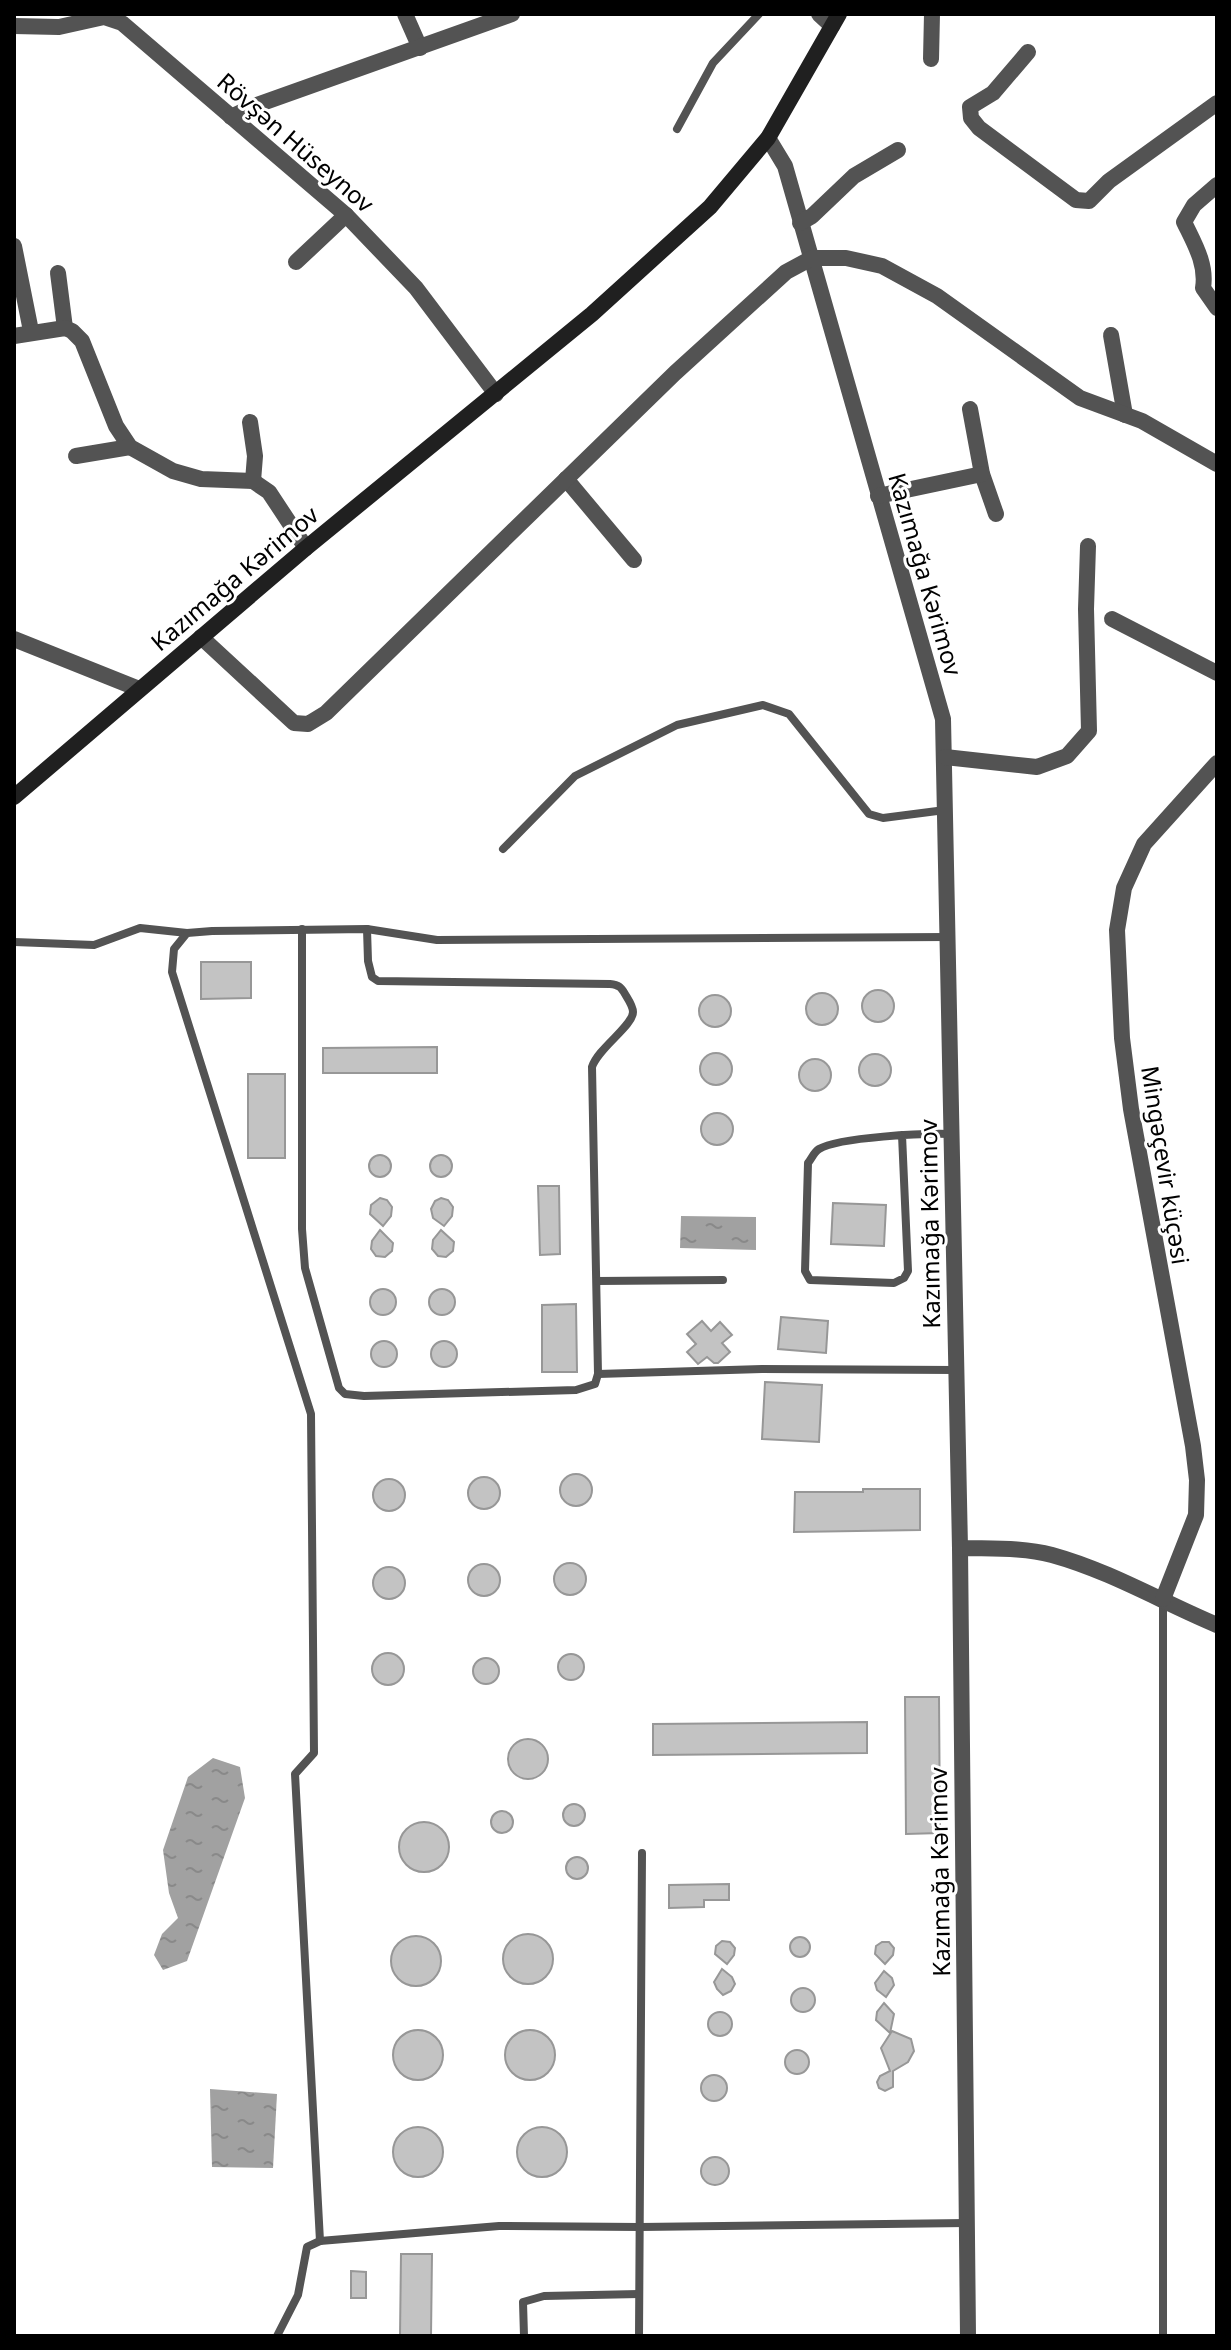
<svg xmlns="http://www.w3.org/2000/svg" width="1231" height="2350" font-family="'Noto Sans',sans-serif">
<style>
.water{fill:url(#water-ripples)}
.building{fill:#c3c3c3;stroke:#979797;stroke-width:2}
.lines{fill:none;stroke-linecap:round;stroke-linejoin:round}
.lane{stroke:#535353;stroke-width:8}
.street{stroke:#535353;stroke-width:16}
.secondary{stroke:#202020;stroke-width:16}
.labels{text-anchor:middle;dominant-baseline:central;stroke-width:6;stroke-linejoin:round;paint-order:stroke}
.street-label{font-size:24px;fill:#000;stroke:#fff}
</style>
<defs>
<pattern id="water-ripples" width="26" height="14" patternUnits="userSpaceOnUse" patternTransform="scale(2)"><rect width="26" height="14" fill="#a1a1a1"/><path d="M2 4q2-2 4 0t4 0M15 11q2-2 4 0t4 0" fill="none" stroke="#898989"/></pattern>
</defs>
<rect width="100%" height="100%" fill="#fff"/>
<g class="water">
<path d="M681,1216l75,1v33l-76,-2z"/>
<path d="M213,1758l27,9 5,31 -58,163 -24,9 -9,-15 8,-21 16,-16 -9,-25 -6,-43 25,-73z"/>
<path d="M210,2089l67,5 -4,74 -61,-1z"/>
</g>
<g class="building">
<path d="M201,962h50v36l-50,1z"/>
<circle cx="878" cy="1006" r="16"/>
<circle cx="822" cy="1009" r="16"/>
<circle cx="715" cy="1011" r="16"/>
<path d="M437,1047v26h-114v-25z"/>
<circle cx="716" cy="1069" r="16"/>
<circle cx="875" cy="1070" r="16"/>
<circle cx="815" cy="1075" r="16"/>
<rect x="248" y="1074" width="37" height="84"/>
<circle cx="717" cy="1129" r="16"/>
<circle cx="441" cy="1166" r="11"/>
<circle cx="380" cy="1166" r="11"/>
<path d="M538,1186h21l1,68 -20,1z"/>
<path d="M380,1198l7,2 5,7 -1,9 -8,10 -13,-12 1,-9z"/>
<path d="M441,1198l7,2 5,7 -1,9 -8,10 -11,-8 -2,-9 4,-8z"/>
<path d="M833,1203l53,2 -2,41 -53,-2z"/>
<path d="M380,1230l13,13 -1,8 -7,6 -9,-1 -5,-7 1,-8z"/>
<path d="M441,1230l13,12 -1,9 -7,6 -8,-1 -6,-7 1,-9z"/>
<circle cx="383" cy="1302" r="13"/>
<circle cx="442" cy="1302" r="13"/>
<path d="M576,1304l1,68h-35v-67z"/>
<path d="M781,1317l47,4 -2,32 -48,-4z"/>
<path d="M702,1321l9,10 9,-9 12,13 -10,8 8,9 -12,11h-4l-7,-6 -9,7 -11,-12 9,-8 -9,-10z"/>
<circle cx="444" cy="1354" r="13"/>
<circle cx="384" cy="1354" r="13"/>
<path d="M765,1382l57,3 -3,57 -57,-3z"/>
<circle cx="576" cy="1490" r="16"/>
<circle cx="484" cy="1493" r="16"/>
<circle cx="389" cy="1495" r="16"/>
<path d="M863,1489h57v41l-126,2 1,-40h68z"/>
<circle cx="570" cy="1579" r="16"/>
<circle cx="484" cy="1580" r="16"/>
<circle cx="389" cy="1583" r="16"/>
<circle cx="388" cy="1669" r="16"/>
<circle cx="571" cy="1667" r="13"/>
<circle cx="486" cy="1671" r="13"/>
<path d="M905,1697h34l1,136 -34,1z"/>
<path d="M867,1722v31l-214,2v-31z"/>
<circle cx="528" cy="1759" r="20"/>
<circle cx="574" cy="1815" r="11"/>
<circle cx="502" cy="1822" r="11"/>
<circle cx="424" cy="1847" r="25"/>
<circle cx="577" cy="1868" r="11"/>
<path d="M729,1884v16h-25v7l-35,1v-23z"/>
<circle cx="528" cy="1959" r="25"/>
<circle cx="416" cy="1961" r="25"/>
<circle cx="800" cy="1947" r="10"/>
<path d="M722,1941l8,1 5,6 -1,7 -7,9 -12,-10 1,-8z"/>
<path d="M882,1942h7l5,6 -1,7 -8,9 -10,-10 1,-8z"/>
<path d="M722,1969l10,8 3,7 -4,7 -8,4 -6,-6 -3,-7z"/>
<path d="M884,1971l8,7 2,7 -8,12 -9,-7 -2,-7z"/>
<circle cx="803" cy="2000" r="12"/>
<path d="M884,2003l10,11 -4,19 -14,-13 1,-8z"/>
<circle cx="720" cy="2024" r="12"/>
<circle cx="418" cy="2055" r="25"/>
<circle cx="530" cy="2055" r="25"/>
<path d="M892,2031l19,8 3,12 -6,11 -15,9v16l-8,4 -6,-3 -2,-6 3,-6 10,-5 -9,-23z"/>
<circle cx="797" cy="2062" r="12"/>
<circle cx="714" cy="2088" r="13"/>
<circle cx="418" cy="2152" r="25"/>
<circle cx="542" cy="2152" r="25"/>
<circle cx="715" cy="2171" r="14"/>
<path d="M401,2254h31l-1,82h-31z"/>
<path d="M351,2271l15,1v26h-15z"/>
</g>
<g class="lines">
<g class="lane">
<path d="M677,129l36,-66 46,-49"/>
<path d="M503,849l72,-73 102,-51 86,-20 26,9 80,100 14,4 62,-8"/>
<path d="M302,929v300l3,39 34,120 6,6 19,2 212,-6 19,-6 3,-10 -6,-307c6,-19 41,-41 41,-55 0,-6 -5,-13 -8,-18 -4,-7 -6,-9 -15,-10l-232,-3 -6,-4 -4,-16 -1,-32"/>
<path d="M14,942l80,3 46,-17 47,5"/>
<path d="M902,1135l6,136 -4,7 -10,5 -84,-3 -5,-9 3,-108c4,-5 6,-11 11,-14 20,-12 107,-16 132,-15"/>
<path d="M597,1281l126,-1"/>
<path d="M598,1374l164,-5 194,1"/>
<path d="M320,2241l-25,-467 19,-21 -3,-339 -139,-442 2,-23 13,-16 25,-2 155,-2 70,11 511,-3"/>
<path d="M277,2336l21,-41 9,-48 13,-6 179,-15 141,1 327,-4"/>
<path d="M524,2336l-1,-34 21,-6 95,-2"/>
<path d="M639,2336l3,-483"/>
<path d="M1163,2336v-735"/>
</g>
<g class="street">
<path d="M405,14l15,34"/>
<path d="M819,14l13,12"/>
<path d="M14,26l45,1 45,-10 18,6 224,192 70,73 80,106"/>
<path d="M1028,52l-35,41 -23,14 1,11 8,10 97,72 13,1 20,-20 108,-78"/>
<path d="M931,59l1,-45"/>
<path d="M231,117l23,-11 258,-92"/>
<path d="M768,138l17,28 158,553 17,829 8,788"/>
<path d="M1217,185l-23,20 -10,17c10,21 23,42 19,66l14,20"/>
<path d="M800,223l12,-7 42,-40 44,-26"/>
<path d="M14,246l17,85"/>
<path d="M296,262l50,-47"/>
<path d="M58,273l7,55"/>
<path d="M1111,335l14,80"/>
<path d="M14,336l51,-8 7,3 10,10 34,85 14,21 43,24 28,8 52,2 16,11 37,56"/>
<path d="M970,409l12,65 14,40"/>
<path d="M250,422l5,34 -2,25"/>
<path d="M76,456l54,-9"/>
<path d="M566,479l68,81"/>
<path d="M878,496l104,-22"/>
<path d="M1112,619l105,54"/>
<path d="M201,637l93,86 14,1 18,-11 349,-340 111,-101 26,-14h34l36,8 55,30 143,102 62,23 75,43"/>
<path d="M14,639l125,50"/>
<path d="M945,757l92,10 30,-11 22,-25 -3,-122 2,-63"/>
<path d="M960,1548c31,1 62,-1 92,7 58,16 110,47 165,70"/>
<path d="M1163,1599l33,-84 1,-35 -4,-34 -62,-337 -9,-71 -5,-108 7,-42 20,-44 73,-81"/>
</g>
<path class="secondary" d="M14,797l292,-249 286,-234 118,-107 58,-69 71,-124"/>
</g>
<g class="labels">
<g class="street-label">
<text transform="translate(296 142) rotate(41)">Rövşən Hüseynov</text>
<text transform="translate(926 574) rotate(74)">Kazımağa Kərimov</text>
<text transform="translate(234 578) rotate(-40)">Kazımağa Kərimov</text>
<text transform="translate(1166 1165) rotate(81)">Mingəçevir küçəsi</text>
<text transform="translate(929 1224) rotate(-91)">Kazımağa Kərimov</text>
<text transform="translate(939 1872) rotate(-91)">Kazımağa Kərimov</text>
</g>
</g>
<rect width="1231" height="2350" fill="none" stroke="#000000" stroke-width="32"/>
</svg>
